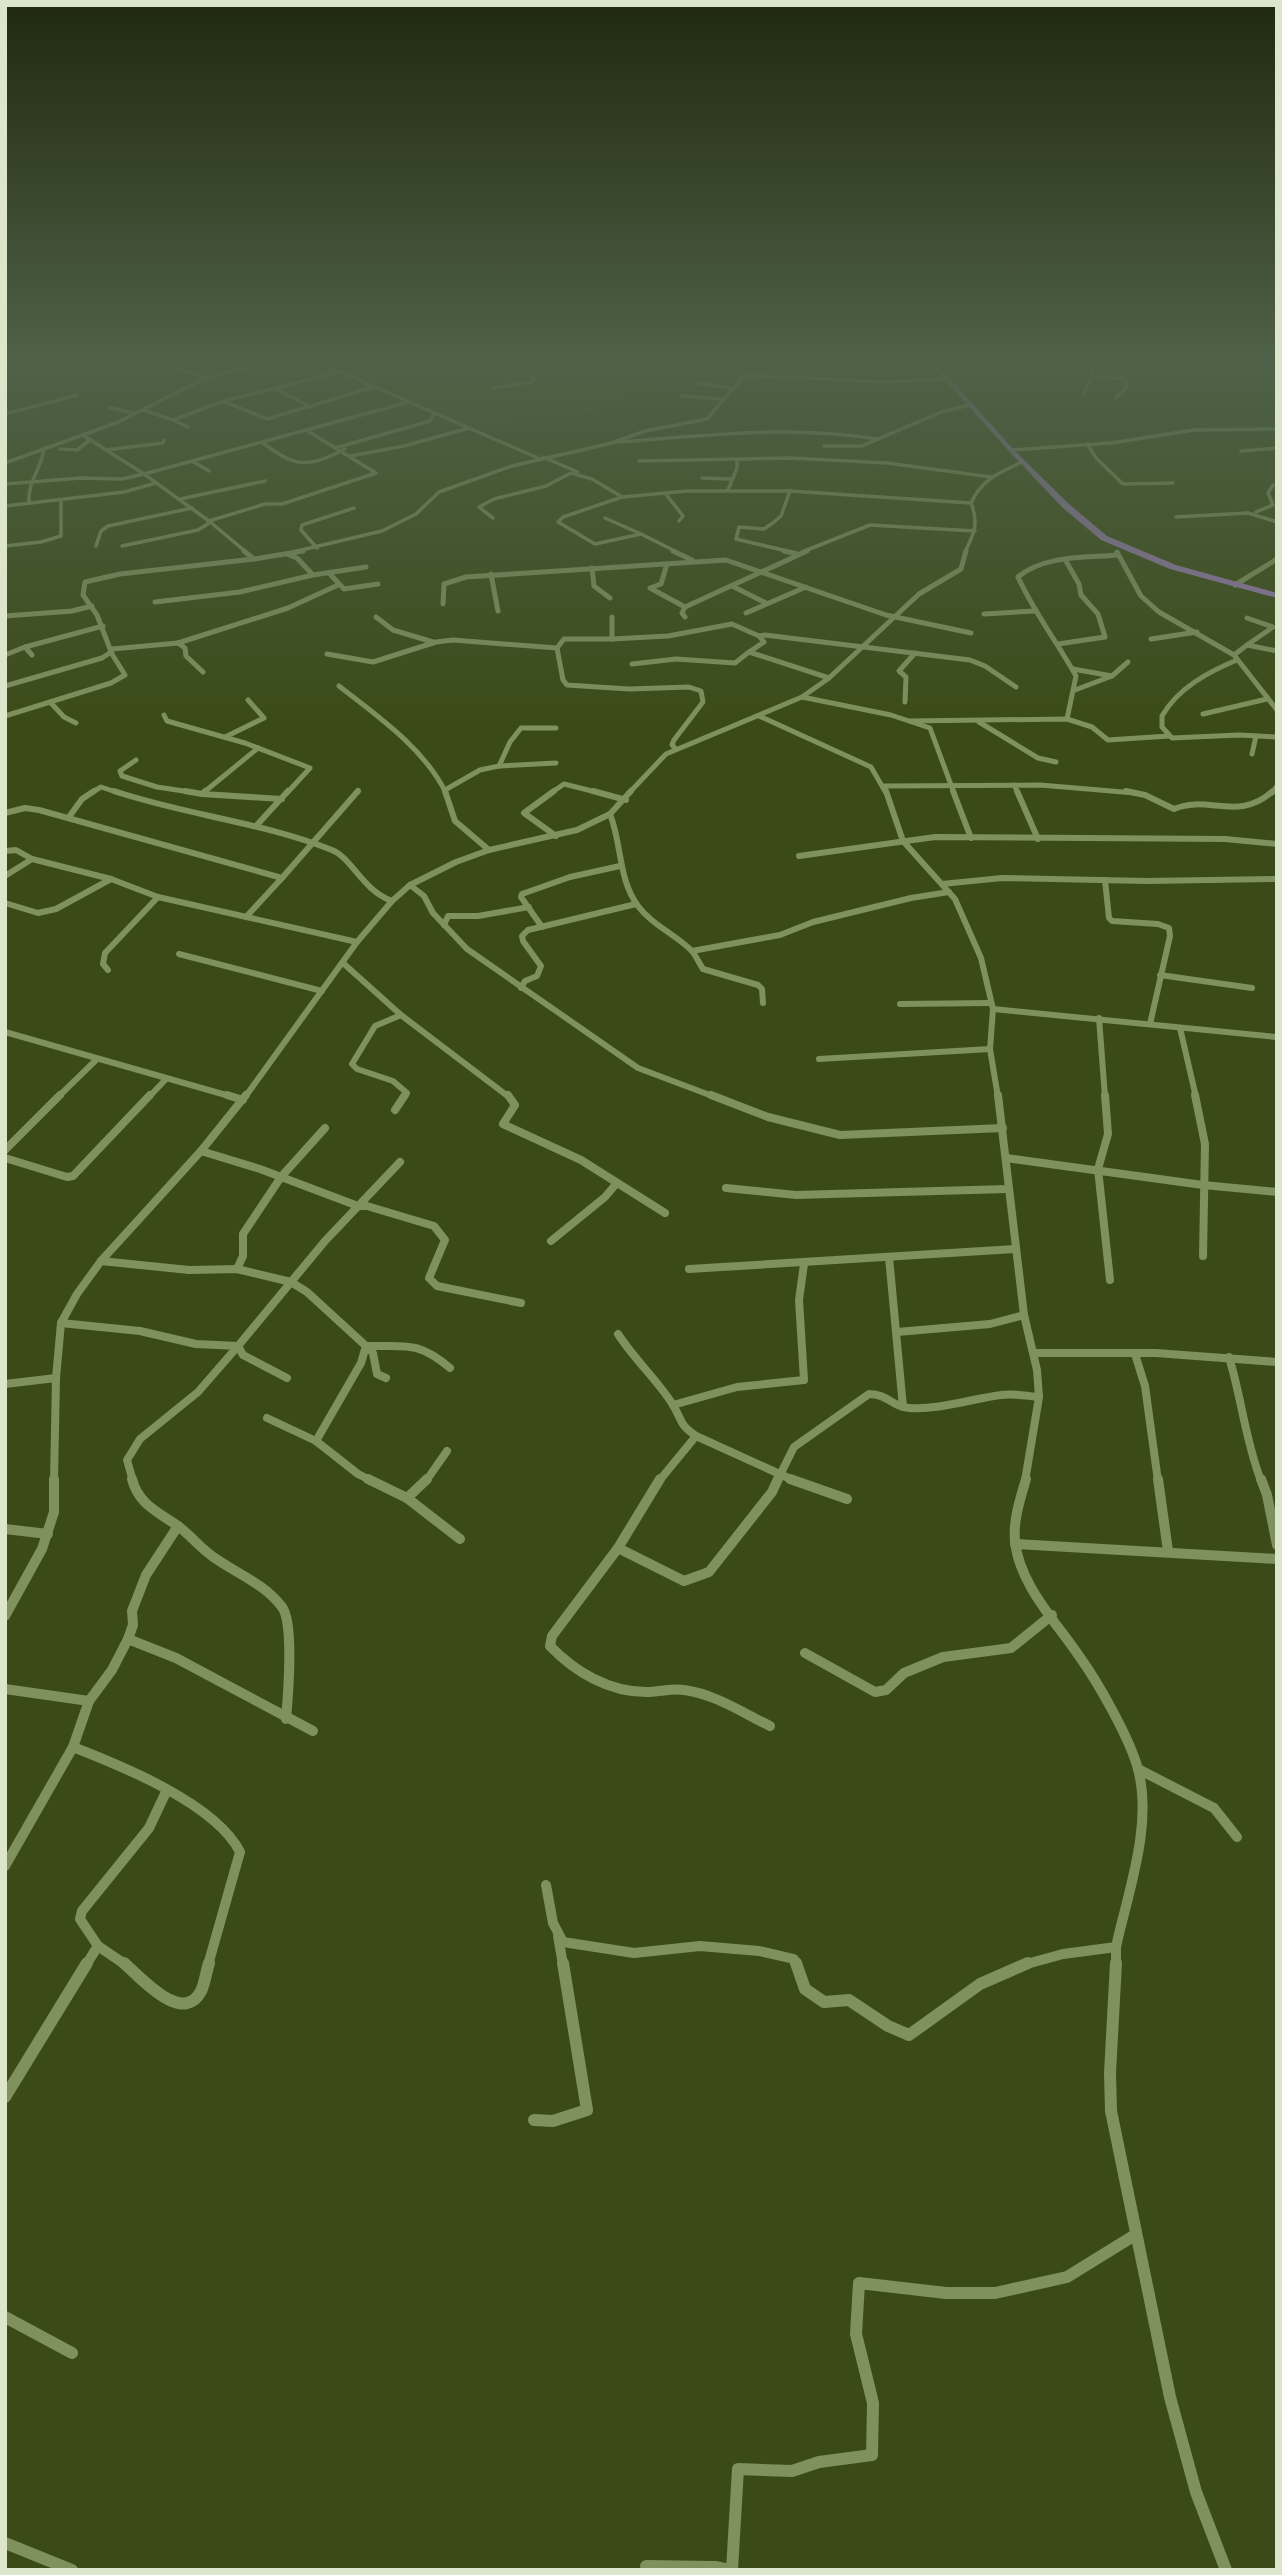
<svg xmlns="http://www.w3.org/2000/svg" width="1282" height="2575" font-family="'Roboto Serif',serif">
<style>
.built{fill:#425317}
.green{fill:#475c0f}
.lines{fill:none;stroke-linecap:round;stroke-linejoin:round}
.minor-far5{stroke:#7f915d;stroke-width:3.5}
.minor-far4{stroke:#7f915d;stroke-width:5}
.minor-far3{stroke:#7f915d;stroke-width:6}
.minor-far2{stroke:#7f915d;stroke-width:8}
.minor-far1{stroke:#7f915d;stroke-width:10}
.minor{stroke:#7f915d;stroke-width:12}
.trunk{fill:#9379ae;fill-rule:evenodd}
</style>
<rect width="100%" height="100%" fill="#3b4b18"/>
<path class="built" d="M645,360l44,12 -92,39 -126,15 -155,-65z"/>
<path class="green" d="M546,360h68v1l-11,12 -63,-6z"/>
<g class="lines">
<g class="minor-far5">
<path d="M239,360l18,5"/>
<path d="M313,360l225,98"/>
<path d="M698,360l63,6"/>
<path d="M826,360l19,4"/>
<path d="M165,363l41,15"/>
<path d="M757,367l12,-3 2,-4"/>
<path d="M1092,376l33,3 2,8 -11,11"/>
<path d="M698,383l36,6"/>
<path d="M494,388l37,-6 3,-2 -2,-3"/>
<path d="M275,389l36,18"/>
<path d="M1083,394l9,-18 -3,-11 8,-5"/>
<path d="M681,396l40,3"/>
<path d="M223,401l44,18 107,-32"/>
<path d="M110,408l24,5"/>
<path d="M144,410l29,10 50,-19 117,-29"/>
<path d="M5,414l72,-19"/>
<path d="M173,420l15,7"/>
<path d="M84,436l60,38 265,-72"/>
<path d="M619,442c89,-7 170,-17 259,-3"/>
<path d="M263,443c33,25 45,25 82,6"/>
<path d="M1087,444l10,15 26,25 50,-1"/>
<path d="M824,446h38l79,-34 29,-7"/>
<path d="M335,448l95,-27 4,-7"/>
<path d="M60,449l17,1 13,-10"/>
<path d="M106,450l57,-7 1,-3"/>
<path d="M1011,450l100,-7 83,-13 83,-1"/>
<path d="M1241,451l36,-3"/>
<path d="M350,456l54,-10 65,-18"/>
<path d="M543,457l35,15"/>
<path d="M192,461l17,10"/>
<path d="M639,461l151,-3 97,5 104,14"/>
<path d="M5,463l111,-40 90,-45 76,-18"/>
<path d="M702,478l29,1"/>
<path d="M5,484l76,-6 41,1 22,-5 65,47 37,31"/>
<path d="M728,490l9,-22v-8"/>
<path d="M790,491l-9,25 -7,6 -10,7 -25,-2 -3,12 55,13"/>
<path d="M665,493l18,23 -4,5"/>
<path d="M180,499l85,-18"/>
<path d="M29,503c-2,-22 13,-34 15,-55"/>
<path d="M5,506l119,-14 32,-9"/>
<path d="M1256,512l17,-7 -5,-12 5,-8"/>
<path d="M1176,517l72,-4 29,9"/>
<path d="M493,518l-14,-11 15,-8 52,-13 25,-13 21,6 30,18"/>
<path d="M605,518l36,16"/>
<path d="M209,521l56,-17h17l94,-31 -70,-43"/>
<path d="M5,546l36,-4 20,-6v-36"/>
<path d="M96,546l5,-15 7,-5 84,-18"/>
<path d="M122,546l76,-16 13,-8"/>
<path d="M317,548l-16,-18 1,-5 52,-17"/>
<path d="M293,552l89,-21 34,-17 23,-22 73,-26 100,-23 33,-12 62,-12 38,-44 140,7 62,-3"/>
<path d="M677,552l-36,-18 -46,10 -37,-22 5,-5 59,-20 65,-6h103l181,12"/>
<path d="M802,552l68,-27 105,6"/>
<path d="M965,552c9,-18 14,-29 6,-49 10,-23 29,-31 51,-41"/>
</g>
<g class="minor-far4">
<path d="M673,551l19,9"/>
<path d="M784,551l14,3"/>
<path d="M1117,552l24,44 18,16 75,43 43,55"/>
<path d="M289,555l8,3 16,17"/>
<path d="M254,559l49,-8"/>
<path d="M667,564l-6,20 -11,4 35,19"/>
<path d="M592,568l2,18 16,12"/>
<path d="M329,573l15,16 34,-5"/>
<path d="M491,574l7,37"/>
<path d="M1235,585l42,-26"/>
<path d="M734,587l32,16"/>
<path d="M155,602l85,-10 73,-17 53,-8"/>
<path d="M443,604l1,-20 22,-7 260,-17 160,55 85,18"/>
<path d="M746,613l60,-26"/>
<path d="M984,614l50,-3"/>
<path d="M5,616l67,-5 20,-5"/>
<path d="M376,617l17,13 40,12"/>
<path d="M612,617v22h-48l-7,9 6,32 4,5 62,4 60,-2 12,4 2,11 -29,38 -2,5 4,4"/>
<path d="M685,617l-3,-4 3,-6 122,-56"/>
<path d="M1247,618l26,9 -26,18"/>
<path d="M612,639l56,-3 64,-12 27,12"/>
<path d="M1151,639l46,-7"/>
<path d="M178,643l7,5 1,8 17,16"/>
<path d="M1058,644l47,-7 -7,-23 -17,-19 -2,-11 -13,-23"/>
<path d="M112,649l66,-6 110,-35 50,-23"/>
<path d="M749,652l15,-10 -5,-6 6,-1 205,25 15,6 31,21"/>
<path d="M327,654l46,8 63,-20 17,-2 104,8"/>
<path d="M5,655l20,-8"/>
<path d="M32,655l-7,-8 78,-21"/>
<path d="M1234,655l13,-10 30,6"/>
<path d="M1237,660c-29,12 -59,28 -75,56v11l10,11 67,-3 38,2"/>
<path d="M632,664l44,-5 59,4 14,-11 80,26"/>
<path d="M1073,669l39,7"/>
<path d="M5,686l97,-28 9,-6"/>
<path d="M339,686c38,30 85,62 107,107"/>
<path d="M1075,690l37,-14 16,-14"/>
<path d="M802,697l89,18 39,13 24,65"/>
<path d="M905,702l1,-25 -7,-6 16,-18"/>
<path d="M51,703l13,14 12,6"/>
<path d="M1203,714l64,-15"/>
<path d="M164,715l3,6 78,22 65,25 -23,25"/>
<path d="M5,716l106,-33 14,-8 -13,-21 -15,-39 -14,-20 2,-13 35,-8 134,-15 -10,-8"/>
<path d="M759,716l112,51 15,26"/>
<path d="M1067,719l9,-43c-19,-34 -42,-64 -58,-99 26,-22 67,-19 99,-22"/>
<path d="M909,721l158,-2 25,8 16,13 61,-4"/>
<path d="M979,722l59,36 18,4"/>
<path d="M225,737l39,-19 -16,-18"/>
<path d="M1252,754l4,-18"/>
<path d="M136,760l-16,11 2,5 35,11 40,6"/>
<path d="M499,766l11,-24 11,-14h35"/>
<path d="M1014,785l4,8"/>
<path d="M884,786l156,-1 95,8"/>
<path d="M445,790l35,-20 19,-4 57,-3"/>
<path d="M91,793l10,-6 18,6"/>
<path d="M203,793l55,-45"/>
<path d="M356,793l2,-2"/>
<path d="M551,793l13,-9 36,9"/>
<path d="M629,793l37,-39 136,-57 27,-19 90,-84 42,-25 5,-18"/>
<path d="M1272,793l5,-7"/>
</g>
<g class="minor-far3">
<path d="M114,791c71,24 148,31 218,59 20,8 30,40 60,51"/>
<path d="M185,791l17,3"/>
<path d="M205,791l-3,3 80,5"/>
<path d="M445,791l10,30 34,29"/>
<path d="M554,791l-30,22 32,23"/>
<path d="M593,791l33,9"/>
<path d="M886,791l17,50 52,58 26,59 12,51 -3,40 8,48"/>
<path d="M953,791l18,47"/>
<path d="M1017,791l21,48"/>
<path d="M1126,791l19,4 29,14c35,-15 63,14 99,-18"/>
<path d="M5,813l20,-5 14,2 243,68 76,-87"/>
<path d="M610,814c12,30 8,65 28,92 14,19 37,28 54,45 4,5 7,12 11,18l55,16 4,4 1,14"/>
<path d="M69,817l13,-18 12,-8"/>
<path d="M256,826l32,-35"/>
<path d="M5,851l11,-1 16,9 79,20 47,18 199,45"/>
<path d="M799,856l136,-19 290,2 52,5"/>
<path d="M5,876l27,-17"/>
<path d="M1105,880l4,38 3,3 46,3 11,4 1,8 -20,88"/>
<path d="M942,884l60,-6 145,3 130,-2"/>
<path d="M410,885l14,11 9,17 34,36 171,119 77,29"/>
<path d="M5,903l33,10 18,-4 55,-30"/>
<path d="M246,917l36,-39"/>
<path d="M444,925l4,-9h30l51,-9"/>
<path d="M542,927l-21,-30 1,-3 48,-17 50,-11"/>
<path d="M692,951l88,-16 33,-13 98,-24 38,-6"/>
<path d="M179,954l143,37"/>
<path d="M343,963l58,52 108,82"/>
<path d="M108,970l-5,-6 2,-11 53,-56"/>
<path d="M1160,975l92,13"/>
<path d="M521,988l4,-7 12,-5 4,-10 -18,-25 -1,-5 6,-6 108,-26"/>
<path d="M900,1004l91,-1"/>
<path d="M993,1009l283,28"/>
<path d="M401,1015l-26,11 -23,38 5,5 36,12 14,12 -3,4"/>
<path d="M1099,1018l6,79"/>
<path d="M1180,1028l16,69"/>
<path d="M5,1032l228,65"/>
<path d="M819,1059l171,-10"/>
<path d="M58,1097l38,-37"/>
<path d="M149,1097l17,-18"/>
<path d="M245,1097l112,-155 35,-41 18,-16 46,-23 33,-12 88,-20 33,-16 21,-23"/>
</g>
<g class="minor-far2">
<path d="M227,1095l16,5"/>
<path d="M508,1095l7,10 -12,19 78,36 84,53"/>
<path d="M711,1095l57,22 72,18 163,-7"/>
<path d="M998,1095l26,220 13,55 2,27 -14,84"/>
<path d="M1105,1095l3,39 -10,35 12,111"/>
<path d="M1195,1095l10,49 -2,112"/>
<path d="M395,1110l10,-15"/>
<path d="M5,1150l55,-55"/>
<path d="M201,1151l59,18 98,37h9l67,20 11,14 -16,38 8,8 84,17"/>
<path d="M5,1158l62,19 6,-1 77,-81"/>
<path d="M1006,1158l197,27 74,7"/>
<path d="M726,1188l70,7 211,-6"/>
<path d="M551,1241l54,-44 11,-13"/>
<path d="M889,1257l14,150"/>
<path d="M101,1261l88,9 48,-1 54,13 16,10 59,54 -5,17 -45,78"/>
<path d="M237,1269l6,-13v-22l38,-57 44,-49"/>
<path d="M689,1269l326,-20"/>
<path d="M61,1323l79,8 56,13 42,2 -40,46 -58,47 -13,21 6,21"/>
<path d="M897,1332l93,-8 34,-9"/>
<path d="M618,1334c16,25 41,48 55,71 10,17 6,19 23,31l99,45"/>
<path d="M1034,1353h122l121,9"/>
<path d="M1135,1354l10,32 13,95"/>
<path d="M1229,1357c13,43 16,82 32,124"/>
<path d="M287,1378l-44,-23 -5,-9 87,-105 75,-79"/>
<path d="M386,1378l-9,-4 -4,-21 -7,-7c39,1 51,-6 84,22"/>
<path d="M5,1384l51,-6"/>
<path d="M673,1405l64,-18 67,-7 -5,-80 5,-36"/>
<path d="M267,1418l49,23 42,33 14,7"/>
<path d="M54,1481l2,-103 5,-55 16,-29 24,-33 100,-110 45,-56"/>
<path d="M426,1481l21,-30"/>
<path d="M659,1481l37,-45"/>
<path d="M777,1481l17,-34 75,-53c19,0 23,13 40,14 30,2 62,-9 92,-13 12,-2 26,1 38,2"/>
</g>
<g class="minor-far1">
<path d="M132,1479c6,24 24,32 43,45 14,9 24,23 37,32 23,17 52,27 70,51 12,16 6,90 4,112"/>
<path d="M368,1479l39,19 20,-19"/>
<path d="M660,1479l-42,69 -66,88 -2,10c25,26 59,46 96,46 13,0 26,-4 38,-2 31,4 59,23 86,36"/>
<path d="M790,1479l57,20"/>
<path d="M1026,1479c-6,21 -13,41 -11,62 4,43 41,81 64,115 19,26 51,83 59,113 15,56 -10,123 -22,178v18"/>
<path d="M1158,1479l10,72"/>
<path d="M1261,1479l6,16 10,50"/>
<path d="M407,1498l53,41"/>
<path d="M5,1529l43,5"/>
<path d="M1015,1544l262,15"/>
<path d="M618,1548l66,33 25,-9 63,-80 6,-13"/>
<path d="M5,1616l37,-67 12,-37v-33"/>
<path d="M128,1639l48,19 137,73"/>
<path d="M805,1653l70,39 11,-2 18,-17 39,-16 68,-9 41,-33"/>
<path d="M5,1689l84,12"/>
<path d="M73,1747c49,19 143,57 167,105l-32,113"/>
<path d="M1138,1769l76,39 23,29"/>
<path d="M5,1866l68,-119 16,-46 23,-31 16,-31 5,-14 -1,-14 14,-36 32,-49"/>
<path d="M546,1885l7,38 10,19 71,11 66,-7 59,5 35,8 2,6"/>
<path d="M558,1936l5,29"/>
<path d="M86,1965l12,-19"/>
<path d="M126,1965l-28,-19 -18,-27 2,-8 67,-83 17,-36"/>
<path d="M1023,1965l40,-11 53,-7"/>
</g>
<g class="minor">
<path d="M124,1963c17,15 59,63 77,28 4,-8 5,-19 8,-28"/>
<path d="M796,1963l9,26 19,13 25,-2 39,26 21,9 71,-51 48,-21"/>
<path d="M1116,1963l-6,110 1,38 59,286 26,95 30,78"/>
<path d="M5,2097l82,-134"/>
<path d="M534,2120l19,1 34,-11 -24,-147"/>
<path d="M5,2317l67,36"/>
<path d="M5,2543l67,27"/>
<path d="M646,2566l69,1 15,3"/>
<path d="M732,2570l6,-101 54,2 27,-9 53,-7 1,-52 -17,-69 3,-51 87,10h49l72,-16 68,-42"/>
</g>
<path class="trunk" d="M927,360h7l79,89 56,55 38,32 69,29 101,28v5l-107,-29 -69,-29 -38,-32 -54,-57z"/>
</g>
<linearGradient id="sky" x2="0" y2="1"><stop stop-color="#20290d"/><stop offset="0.5" stop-color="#4f6148"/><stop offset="1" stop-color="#4f6148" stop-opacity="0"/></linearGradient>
<rect width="1282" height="721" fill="url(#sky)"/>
<rect width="1282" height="2575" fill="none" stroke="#dbe6ca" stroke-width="14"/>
</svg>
